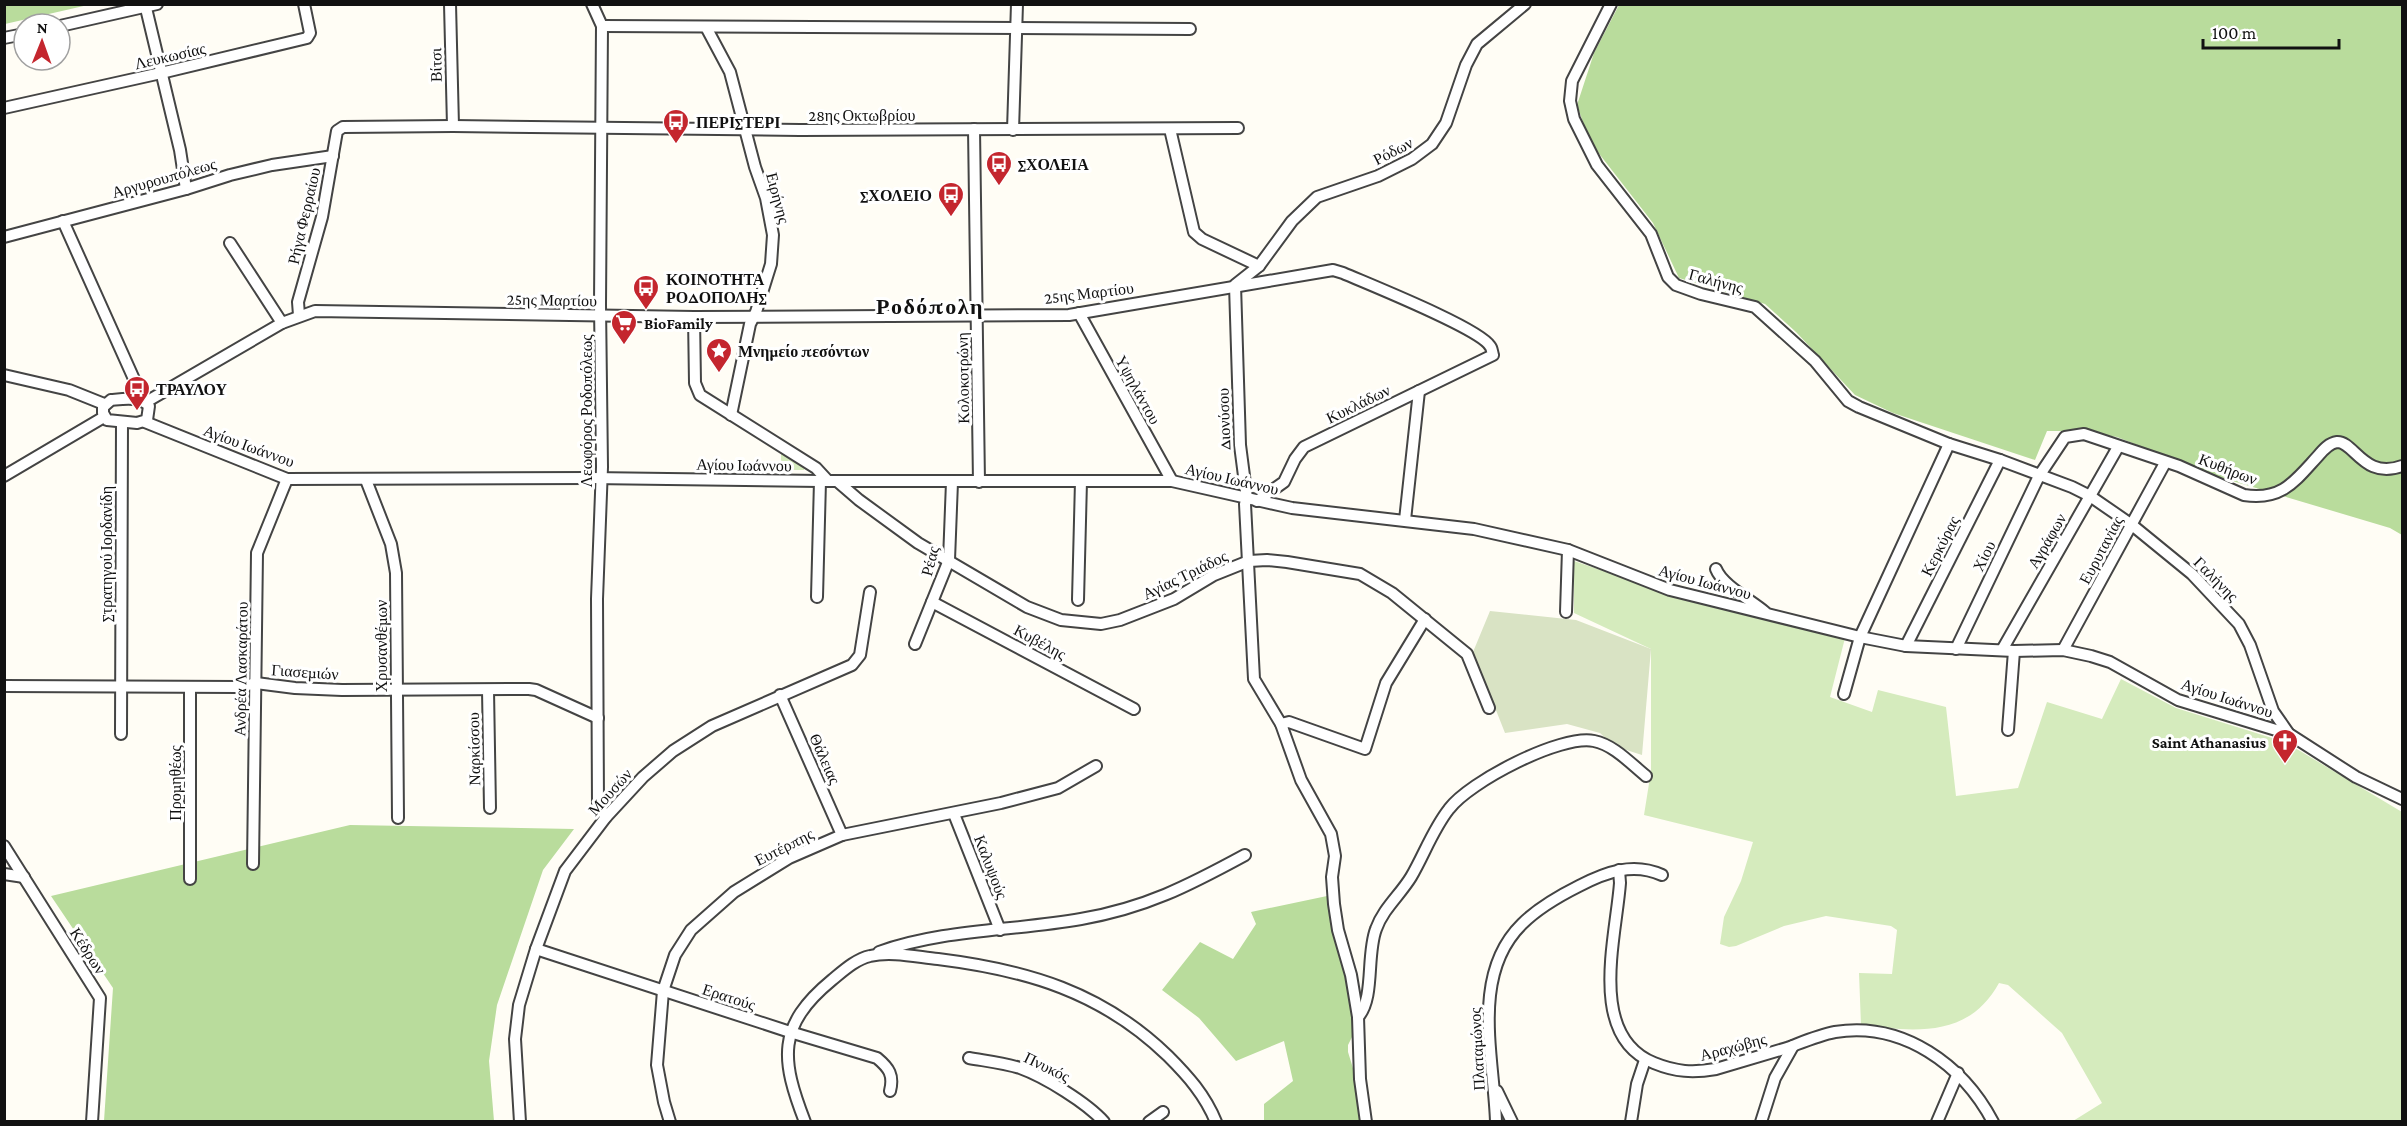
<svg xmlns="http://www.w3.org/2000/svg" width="2407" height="1126" font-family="'Crimson Pro',serif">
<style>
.green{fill:#d5ebbd}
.forest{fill:#b9dc9c}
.cemetery{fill:#d9e3c4}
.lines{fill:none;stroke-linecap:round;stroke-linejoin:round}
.minor-casing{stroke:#444;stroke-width:14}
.minor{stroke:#fff;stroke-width:10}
.labels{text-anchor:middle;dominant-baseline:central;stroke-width:6;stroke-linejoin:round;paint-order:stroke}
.street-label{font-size:16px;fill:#111;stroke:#fff}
.poi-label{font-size:16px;font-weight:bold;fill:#111;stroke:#fff;text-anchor:start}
.district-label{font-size:22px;font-weight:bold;letter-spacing:1.5px;fill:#111;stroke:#fff}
</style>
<rect width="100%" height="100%" fill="#fffdf5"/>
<g class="green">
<path d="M781,450l24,15 -1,5h-23z"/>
<path d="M1574,561l92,31 179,46 -15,59 42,15 6,-22 68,17 10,89 62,-8 29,-86 55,17 19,-40 55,29 109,34 117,70v309h-329l29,-18 -40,-70 -54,-48 -9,-2c-30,55 -84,49 -138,42l-2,-52 33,1 5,-44 -6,-4 -65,-10 -42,10 -48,20 -7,1 -9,-3 4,-27 17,-36 12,-39 -109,-27 7,-44v-122l-77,-36z"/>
</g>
<g class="forest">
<path d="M5,4h83v1l-83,19z"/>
<path d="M1619,5h783v530l-12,-7 -171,-51 -102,-40 -32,-6h-38l-12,29 -142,-47 -38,-18 -59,-63 -31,-28 -86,-26 -26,-55 -63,-81 -13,-37 17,-52z"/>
<path d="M350,825l224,4 -31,41 -46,135 -8,56 5,60h-390l9,-133 -62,-92z"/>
<path d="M1327,896l6,37 13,43 7,36 1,21 -6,12v7l8,26 5,43h-97v-17l29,-23 -9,-40 -48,20 -37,-43 -37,-28 38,-48 33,17 23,-35 -5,-12z"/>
</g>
<path class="cemetery" d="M1490,611l86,9 75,29 -9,106 -28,-9 -14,-13 -33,-9 -62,9 -32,-81z"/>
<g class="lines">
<defs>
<g id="minor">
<path d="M145,4l35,146 6,39"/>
<path d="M450,4l3,122"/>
<path d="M592,4l10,22 -2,279 2,162 -5,132 1,206 8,12"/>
<path d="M1611,4l-39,77 -2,20 4,18 23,46 54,69 17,43 8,8 25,9 54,13 60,54 33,40 11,6 90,37 51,16 72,27 18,9 42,29 60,49 47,50 11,21 23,66 16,23 67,43 46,22"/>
<path d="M60,26l97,-22"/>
<path d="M602,26l588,3"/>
<path d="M706,27l24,45 25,95 11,31 7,37 -2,29 -15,48 -6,12 -19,91"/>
<path d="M4,38l20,-4"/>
<path d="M4,108l157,-35 146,-35 3,-5 -6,-29"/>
<path d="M974,129l5,353"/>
<path d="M1170,129l24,103 8,7 57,27"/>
<path d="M1013,130l4,-126"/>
<path d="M63,221l75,167 3,12"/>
<path d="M4,237l182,-48 44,-14 42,-10 61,-9"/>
<path d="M230,243l52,80"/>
<path d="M1079,313l93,168"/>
<path d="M299,315l-1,-13 24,-85 15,-86 6,-4 110,-1 347,4 438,-2"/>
<path d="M694,317l1,66 5,12 116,73 12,13"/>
<path d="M4,375l65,15 35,14"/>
<path d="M111,400c12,-1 29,-4 38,6l-2,14 -10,3 -30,-3 -4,-7v-6z"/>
<path d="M146,402l136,-79 33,-12 379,6 375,-2 264,-45 10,3c25,11 136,55 147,73 2,2 2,6 3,9l-189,92 -9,12 -11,23 -27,19"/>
<path d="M145,422l142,57 304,-1 229,3h352l120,27 182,21 94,21 102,40 190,47 46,9 108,5 49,-1 28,6 19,6 68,38 111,34"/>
<path d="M4,476l100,-59"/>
<path d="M366,480l25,64 5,29 2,245"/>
<path d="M837,481l22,19 59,43 109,64 34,13 40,4 19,-4 54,-21 40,-24 35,-14 18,-1 20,2 73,12 32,19 75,61 22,54"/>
<path d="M1405,520l14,-129"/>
<path d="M1716,569c6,16 35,31 49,43"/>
<path d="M817,597l3,-116"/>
<path d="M1078,600l3,-119"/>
<path d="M932,602l202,107"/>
<path d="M1566,612l2,-62"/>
<path d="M915,644l34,-84 3,-78"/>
<path d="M1906,646l94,-186"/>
<path d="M1956,649l83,-173 26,-39 19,-3 95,32 65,29c38,6 51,-14 74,-39 5,-6 11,-13 19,-14 17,-1 27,38 65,24"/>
<path d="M2002,650l116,-203"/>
<path d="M2063,650l102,-187"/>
<path d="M4,686l235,1 17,-4 39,5 47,2 187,-1 7,1 62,28"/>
<path d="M190,687v192"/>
<path d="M488,690l2,118"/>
<path d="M1844,694l16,-57 89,-193"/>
<path d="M780,695l62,140"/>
<path d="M1281,724l8,-2 76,27 21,-66 39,-64"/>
<path d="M2008,730l6,-79"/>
<path d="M121,734l1,-312"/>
<path d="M954,814l46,116"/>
<path d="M4,846l96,152 -8,124"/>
<path d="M253,864l4,-311 30,-74"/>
<path d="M1619,870l1,13c-4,55 -33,153 34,180 22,9 39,10 62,6 24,-7 48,-14 71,-21 16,-6 32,-13 48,-16 68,-11 128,33 158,90"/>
<path d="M4,874l20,3"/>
<path d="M536,949l254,83 87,26c12,10 17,17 13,33"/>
<path d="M879,952c64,-23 134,-21 202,-33 64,-11 107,-33 164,-64"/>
<path d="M1358,1017c17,-19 8,-62 18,-88 7,-20 24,-34 35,-52 13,-22 22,-48 38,-68 20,-27 112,-75 145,-68 20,4 36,22 52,35"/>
<path d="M969,1058c17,3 35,5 51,10 25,9 67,35 84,54"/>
<path d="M1497,1091l15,31"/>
<path d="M520,1122l-5,-83 4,-34 17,-56 29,-78 41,-54 37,-40 30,-26 39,-25 140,-61 8,-10 10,-63"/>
<path d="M670,1122l-6,-20 -7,-37 6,-74 12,-36 16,-25 43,-38 55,-34 53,-23 159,-32 57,-15 38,-22"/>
<path d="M805,1122c-24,-62 -29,-96 27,-142 11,-9 24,-21 38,-24 21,-5 47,1 68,3 89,11 164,33 230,97 20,20 37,39 48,66"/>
<path d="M1149,1122l14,-10"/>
<path d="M1366,1122l-6,-43 -2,-62 -7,-42 -13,-45 -4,-26 -2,-27 3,-21 -4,-22 -30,-54 -20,-56 -27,-45 -9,-175 2,-5 -7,-54 -5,-160 24,-19 33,-45 25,-24 61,-21 34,-17 20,-15 14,-21 20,-58 11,-21 48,-40"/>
<path d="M1496,1122c-2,-65 -26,-147 26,-198 16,-16 37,-28 57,-38 27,-14 54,-24 83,-11"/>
<path d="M1631,1122l6,-38 8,-24"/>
<path d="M1761,1122l14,-44 18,-32"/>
<path d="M1937,1122l21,-49"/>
</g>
</defs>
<use href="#minor" class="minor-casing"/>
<use href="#minor" class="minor"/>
</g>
<defs>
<symbol id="bus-pin" viewBox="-11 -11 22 30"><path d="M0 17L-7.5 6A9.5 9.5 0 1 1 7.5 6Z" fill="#c4262e" stroke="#fff"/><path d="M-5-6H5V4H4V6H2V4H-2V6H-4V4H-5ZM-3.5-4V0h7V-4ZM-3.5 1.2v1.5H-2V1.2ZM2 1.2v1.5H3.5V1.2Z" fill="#fff"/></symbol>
<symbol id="supermarket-pin" viewBox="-11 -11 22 30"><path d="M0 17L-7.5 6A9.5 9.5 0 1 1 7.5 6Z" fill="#c4262e" stroke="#fff"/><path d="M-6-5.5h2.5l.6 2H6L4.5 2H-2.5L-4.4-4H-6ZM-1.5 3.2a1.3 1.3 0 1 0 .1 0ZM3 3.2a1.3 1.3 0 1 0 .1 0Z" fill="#fff"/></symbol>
<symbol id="sight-pin" viewBox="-11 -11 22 30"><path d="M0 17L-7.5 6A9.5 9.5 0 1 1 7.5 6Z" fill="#c4262e" stroke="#fff"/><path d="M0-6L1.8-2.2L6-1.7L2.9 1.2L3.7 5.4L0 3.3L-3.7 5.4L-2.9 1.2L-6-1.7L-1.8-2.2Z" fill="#fff"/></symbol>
<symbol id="church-pin" viewBox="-11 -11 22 30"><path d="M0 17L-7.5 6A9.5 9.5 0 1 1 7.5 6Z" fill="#c4262e" stroke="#fff"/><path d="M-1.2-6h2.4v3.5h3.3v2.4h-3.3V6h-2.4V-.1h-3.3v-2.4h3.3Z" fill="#fff"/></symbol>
</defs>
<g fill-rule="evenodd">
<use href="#bus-pin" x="661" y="107" width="30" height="40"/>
<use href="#bus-pin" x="984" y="149" width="30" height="40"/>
<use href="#bus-pin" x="936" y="180" width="30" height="40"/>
<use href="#bus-pin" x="631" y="273" width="30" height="40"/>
<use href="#supermarket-pin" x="609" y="308" width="30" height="40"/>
<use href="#sight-pin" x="704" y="336" width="30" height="40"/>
<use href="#bus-pin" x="122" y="374" width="30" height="40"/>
<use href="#church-pin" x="2270" y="727" width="30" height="40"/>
</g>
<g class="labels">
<g class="street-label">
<text transform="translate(170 56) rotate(-13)">Λευκωσίας</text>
<text transform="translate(436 65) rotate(-91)">Βίτσι</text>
<text x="862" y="115">28ης Οκτωβρίου</text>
<text transform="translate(1393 151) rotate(-27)">Ρόδων</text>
<text transform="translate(164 178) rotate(-16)">Αργυρουπόλεως</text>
<text transform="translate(778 198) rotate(75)">Ειρήνης</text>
<text transform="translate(304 216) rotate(-77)">Ρήγα Φερραίου</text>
<text transform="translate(1716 281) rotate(15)">Γαλήνης</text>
<text transform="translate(1089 293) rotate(-7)">25ης Μαρτίου</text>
<text transform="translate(552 300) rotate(1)">25ης Μαρτίου</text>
<text transform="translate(963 378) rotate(-91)">Κολοκοτρώνη</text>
<text transform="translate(1138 390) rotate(61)">Υψηλάντου</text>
<text transform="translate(1358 404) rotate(-26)">Κυκλάδων</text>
<text transform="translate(586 411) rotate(-90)">Λεωφόρος Ροδοπόλεως</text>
<text transform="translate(1224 419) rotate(-92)">Διονύσου</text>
<text transform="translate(249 446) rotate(20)">Αγίου Ιωάννου</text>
<text transform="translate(744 465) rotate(1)">Αγίου Ιωάννου</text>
<text transform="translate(2228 469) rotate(21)">Κυθήρων</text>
<text transform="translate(1232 479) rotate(13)">Αγίου Ιωάννου</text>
<text transform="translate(2047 541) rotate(-60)">Αγράφων</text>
<text transform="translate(1940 546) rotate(-63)">Κερκύρας</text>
<text transform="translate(2101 550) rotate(-62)">Ευρυτανίας</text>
<text transform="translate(106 554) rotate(-90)">Στρατηγού Ιορδανίδη</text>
<text transform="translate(1984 556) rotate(-64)">Χίου</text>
<text transform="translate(930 561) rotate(-75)">Ρέας</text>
<text transform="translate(1185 575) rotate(-26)">Αγίας Τριάδος</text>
<text transform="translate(2216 579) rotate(45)">Γαλήνης</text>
<text transform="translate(1705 582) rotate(15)">Αγίου Ιωάννου</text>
<text transform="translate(1040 642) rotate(28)">Κυβέλης</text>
<text transform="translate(381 646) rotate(-90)">Χρυσανθέμων</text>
<text transform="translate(241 669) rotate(-89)">Ανδρέα Λασκαράτου</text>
<text transform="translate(305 672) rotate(4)">Γιασεμιών</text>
<text transform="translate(2227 698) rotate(18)">Αγίου Ιωάννου</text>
<text transform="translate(474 749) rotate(-91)">Ναρκίσσου</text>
<text transform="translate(825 759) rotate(66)">Θάλειας</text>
<text transform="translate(175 783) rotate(-90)">Προμηθέως</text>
<text transform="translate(610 792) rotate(-48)">Μουσών</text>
<text transform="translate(784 847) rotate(-27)">Ευτέρπης</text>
<text transform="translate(991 867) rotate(69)">Καλυψούς</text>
<text transform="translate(88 951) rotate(57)">Κέδρων</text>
<text transform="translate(729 997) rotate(18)">Ερατούς</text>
<text transform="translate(1733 1047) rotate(-15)">Αραχώβης</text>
<text transform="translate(1477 1049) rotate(-93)">Πλαταμώνος</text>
<text transform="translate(1047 1067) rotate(26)">Πνυκός</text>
</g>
<g class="poi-label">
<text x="696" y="122">ΠΕΡΙΣΤΕΡΙ</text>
<text x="1018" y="164">ΣΧΟΛΕΙΑ</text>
<text x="932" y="195" text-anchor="end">ΣΧΟΛΕΙΟ</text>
<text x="666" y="279">ΚΟΙΝΟΤΗΤΑ<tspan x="666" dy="18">ΡΟΔΟΠΟΛΗΣ</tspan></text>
<text x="644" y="323">BioFamily</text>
<text x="738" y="351">Μνημείο πεσόντων</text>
<text x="156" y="389">ΤΡΑΥΛΟΥ</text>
<text x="2266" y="742" text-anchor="end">Saint Athanasius</text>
</g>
<g class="district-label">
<text x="930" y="306">Ροδόπολη</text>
</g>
</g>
<rect width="2407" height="1126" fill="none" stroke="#111111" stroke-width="12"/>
<g transform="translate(42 42) rotate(1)"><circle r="28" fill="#ffffff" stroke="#a0a0a0" stroke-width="1.5"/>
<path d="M0-4.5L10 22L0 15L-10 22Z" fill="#c4262e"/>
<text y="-9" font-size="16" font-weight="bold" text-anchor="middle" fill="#111111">N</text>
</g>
<path d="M2203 39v9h136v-9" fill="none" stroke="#111111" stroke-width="3"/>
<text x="2212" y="39" font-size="18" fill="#111111" stroke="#ffffff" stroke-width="4.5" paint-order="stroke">100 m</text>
</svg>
